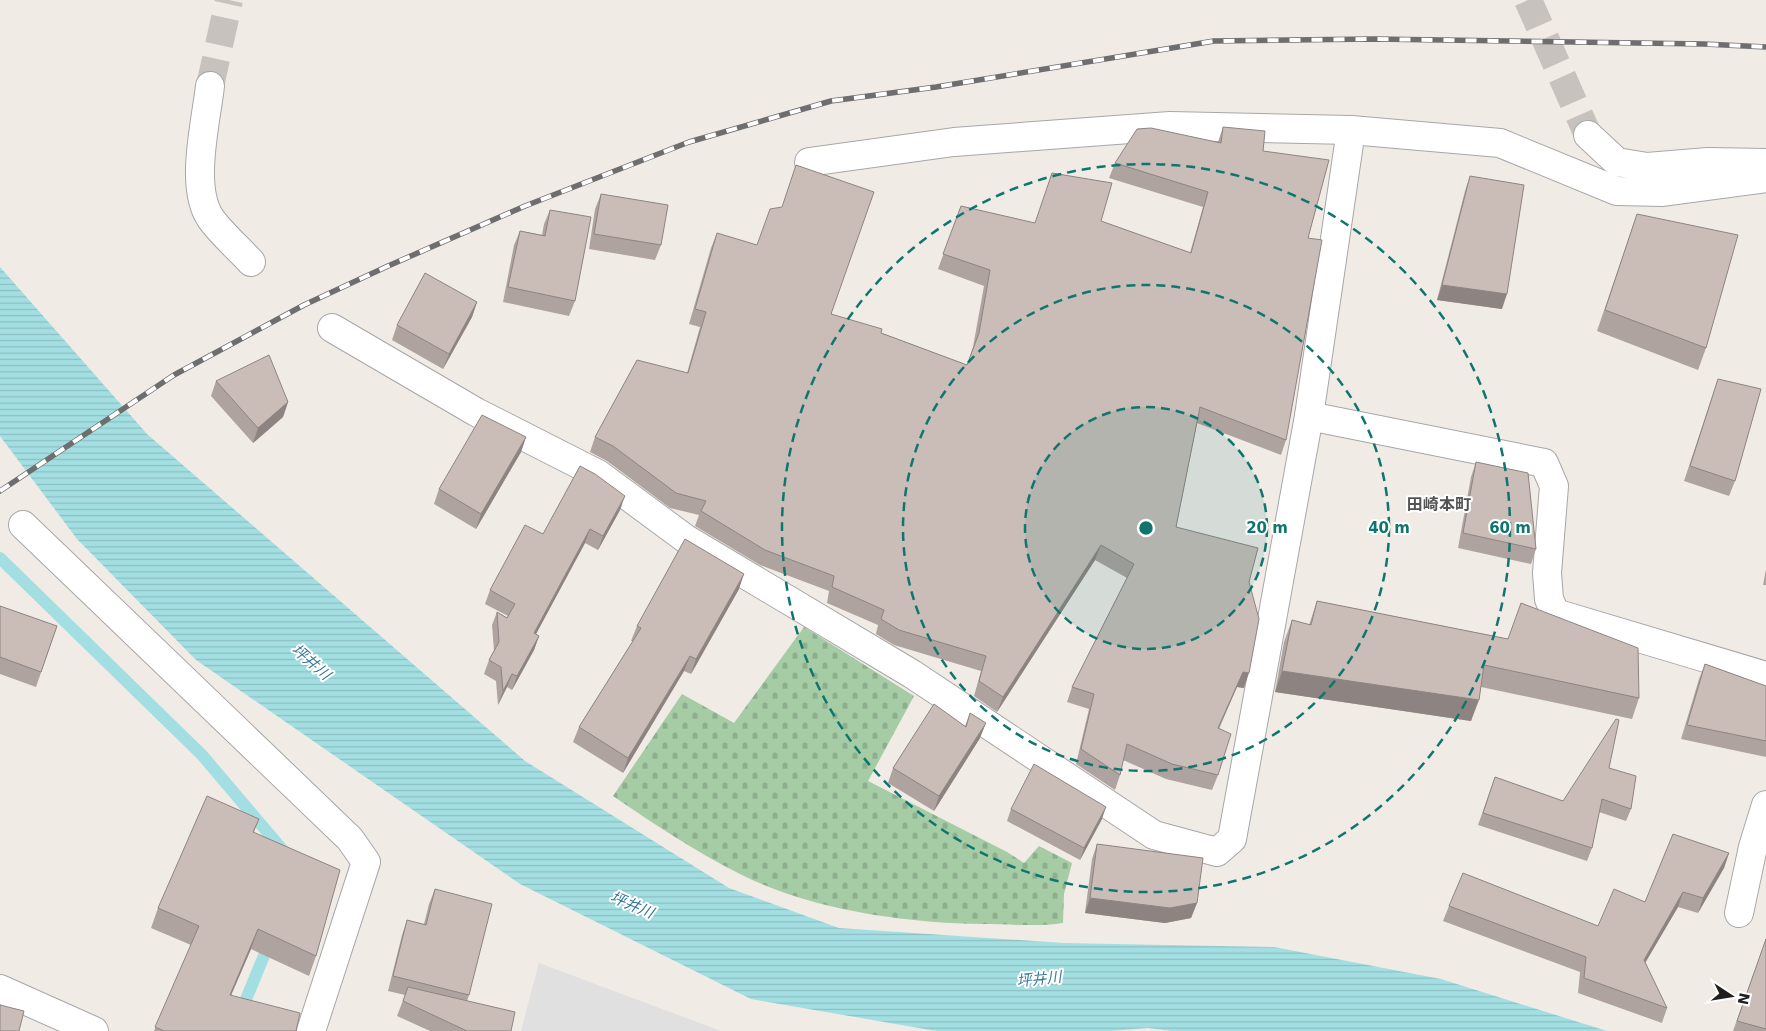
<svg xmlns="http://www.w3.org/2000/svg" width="1766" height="1031" font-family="'DejaVu Sans','Noto Sans JP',sans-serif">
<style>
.cemetery{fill:url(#cemetery-stones)}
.parking{fill:#e0e0e0}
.water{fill:url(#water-rules)}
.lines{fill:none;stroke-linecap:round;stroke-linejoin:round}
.stream{stroke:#a3dfe2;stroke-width:12}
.minor-tunnel{stroke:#c7c2be;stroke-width:28;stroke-dasharray:28 14;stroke-linecap:butt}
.minor-casing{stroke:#a7a7a7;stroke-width:30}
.minor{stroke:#fff;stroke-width:28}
.rail-casing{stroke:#6e6e6e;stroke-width:5.5}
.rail{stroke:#fff;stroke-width:4;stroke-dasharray:11;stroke-linecap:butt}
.wall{fill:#aea39e}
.shaded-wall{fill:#8d8481}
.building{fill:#cabdb8;stroke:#8d8481}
.ring{fill:none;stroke:#0f766e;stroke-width:2.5;stroke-dasharray:9 6}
.labels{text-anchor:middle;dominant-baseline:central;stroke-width:4;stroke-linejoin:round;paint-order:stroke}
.water-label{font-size:15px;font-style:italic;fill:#397897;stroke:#fff}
.quarter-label{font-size:16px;font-weight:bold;fill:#535353;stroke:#fff}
.centre{fill:#0f766e;stroke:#fff;stroke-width:2.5}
.ring-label{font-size:15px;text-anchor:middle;font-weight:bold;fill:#0f766e;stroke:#fff;stroke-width:4;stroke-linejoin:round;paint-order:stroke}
</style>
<defs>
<pattern id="cemetery-stones" width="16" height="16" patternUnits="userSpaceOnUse" patternTransform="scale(1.25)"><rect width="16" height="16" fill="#a5cca5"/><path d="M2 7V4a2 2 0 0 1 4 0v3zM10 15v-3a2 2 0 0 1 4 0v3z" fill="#8eaf8e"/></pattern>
<pattern id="water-rules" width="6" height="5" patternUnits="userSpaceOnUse" patternTransform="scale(1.25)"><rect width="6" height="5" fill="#a3dfe2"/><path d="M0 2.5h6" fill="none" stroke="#8cbfc2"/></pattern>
</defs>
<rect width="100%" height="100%" fill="#f1ebe6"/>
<path class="cemetery" d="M804,627l110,69 -46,85 139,71 17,11 15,-17 33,17 -8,31 -1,29c-25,4 -54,1 -80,1 -78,-1 -173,-14 -243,-50 -44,-22 -86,-50 -127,-78l69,-102 52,29z"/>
<path class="parking" d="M539,963l182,68h-200z"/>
<path class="water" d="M0,267l147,167 378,327 204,127 110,40 225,15 210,4 167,32 166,52h-435l-24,-3 -37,3h-175l-185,-32 -231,-115 -324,-224 -119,-121 -77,-103z"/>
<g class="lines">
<g class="stream">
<path d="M0,558l202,197 84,99"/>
<path d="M233,1031l37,-90"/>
</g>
<g class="minor-tunnel">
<path d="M1528,0l60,135"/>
<path d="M210,86l19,-86"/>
</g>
<defs>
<g id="minor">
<path d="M210,86c-4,36 -21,102 1,133 11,15 27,29 40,43"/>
<path d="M1588,135l29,27 30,5 61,-5 58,1"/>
<path d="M809,162l145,-20 216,-16 181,4 149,13 117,48 46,1 103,-14"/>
<path d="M332,328l144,84 122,62 88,65 226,135 242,161 63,17 15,-13 77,-423 42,-286"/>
<path d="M1309,416l235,47 10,23 -7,87 2,26 6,14 211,63"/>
<path d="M23,525l327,314 16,23 -55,169"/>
<path d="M1739,913l14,-66 13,-42"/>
<path d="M0,989l94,42"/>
</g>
</defs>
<use href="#minor" class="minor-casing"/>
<use href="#minor" class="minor"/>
<defs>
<path id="rail" d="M0,491l174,-116 130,-70 84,-39 137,-60 164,-64 142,-41 105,-14 278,-46 160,-2 330,5 62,3"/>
</defs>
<use href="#rail" class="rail-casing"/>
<use href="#rail" class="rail"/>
</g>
<g class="wall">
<path d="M1223,127l40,24 45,87 -22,202 -5,15 -84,-32 -21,104 73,55 -5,106 -7,-1 -18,42 -1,46 -6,15 -46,-11 -43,-19 -3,15 -5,15 -39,-26 13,-55 -22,-7 5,-15 55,-109 -32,-18 -98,152 -23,-16 7,-25 -87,-26 -18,-11 2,-9 -51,-22 2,-12 -69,-26 -65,-39 4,-11 -29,-7 -63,-47 -17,-9 5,-15 92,-64 13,-46 -11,-3 22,-76 6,-15 114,81 136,51 6,-18 11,-61 -46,-17 23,-63 73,17 67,-2 89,32 13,-46 -94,-29 6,-15 103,-21z"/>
<path d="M1470,176l32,133 -65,-9 28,-109z"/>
<path d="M601,194l60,51 -6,15 -66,-11 6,-40z"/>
<path d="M550,210l25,91 -6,15 -66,-14 11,-57 6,-14 22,4 2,-11z"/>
<path d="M1637,214l69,134 -8,22 -101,-39z"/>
<path d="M477,302l-5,15 -29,52 -51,-29 5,-15z"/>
<path d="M1718,379l17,102 -6,15 -45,-15z"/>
<path d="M216,381l72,21 -5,15 -30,26 -42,-47z"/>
<path d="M526,437l-5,15 -45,77 -42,-25 5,-15z"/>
<path d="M1476,462l60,87 -5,15 -73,-16 13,-71z"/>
<path d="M620,510l-22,40 -13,-7 -49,91 3,2 -5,14 -22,40 -5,-3 -9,18 -2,-24 -12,-7 5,-14 5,-9 -2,-26 5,-13 10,6 1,-2 -23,-12 5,-14 53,-56z"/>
<path d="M1766,569v16h-3z"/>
<path d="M739,589l-48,85 -7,-3 -61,102 -50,-31 6,-15 54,-86h-2l6,-15z"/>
<path d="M1317,601l191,38 131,59 -7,21 -151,-32 -10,34 -196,-29 9,-50 8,-22 17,5z"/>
<path d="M0,606l57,20 -21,61 -36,-13z"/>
<path d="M1705,664l61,22v71l-85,-18 18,-60z"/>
<path d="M970,713l10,25 -46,73 -46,-28 5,-15 72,-42z"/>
<path d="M1609,768l22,41 -5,12 -27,-9 -7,36 -5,13 -109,-36 17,-48 68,24z"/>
<path d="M1011,809l91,10 -22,41 -73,-39z"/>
<path d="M259,819l-5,13 62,124 -7,20 -58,-27 -20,46 65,36h-142l37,-86 -40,-17 7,-20z"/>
<path d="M1097,844l100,59 -6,15 -26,5 -80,-10 7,-54z"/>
<path d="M1729,853l-5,15 -26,45 -20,-6 -33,56 22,45 -5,15 -84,-30 2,-21 -137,-51 6,-15 149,20 47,-24z"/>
<path d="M435,889l34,106 -2,6 44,30h-81l-33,-15 8,-21 -17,-4 14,-56 5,-15 17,4 5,-20z"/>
<path d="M1766,939v92h-33z"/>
</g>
<g class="shaded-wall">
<path d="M1442,285l65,9 -5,15 -65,-9z"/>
<path d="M477,302l-5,15 -29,52 6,-15z"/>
<path d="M288,402l-5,15 -30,26 5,-15z"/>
<path d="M526,437l-5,15 -45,77 5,-15z"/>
<path d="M625,496l-5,14 -22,40 5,-14z"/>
<path d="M590,529l-5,14 -56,104 5,-14z"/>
<path d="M1101,545l-6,15 -98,152 6,-15z"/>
<path d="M744,574l-5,15 -48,85 5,-15z"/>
<path d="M539,636l-5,14 -22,40 5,-14z"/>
<path d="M690,656l-6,15 -61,102 5,-15z"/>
<path d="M1282,671l197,29 -8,21 -196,-29z"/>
<path d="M1243,672l6,1 -5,15 -7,-1 -25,56 6,-15z"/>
<path d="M512,674l-5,13 -9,18 5,-14z"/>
<path d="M986,723l-6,15 -46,73 5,-15z"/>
<path d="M1106,807l-4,12 -22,41 4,-12z"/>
<path d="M1729,853l-5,15 -26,45 5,-15z"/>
<path d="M1683,892l-5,15 -40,68 6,-15z"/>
<path d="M1090,898l107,5 -6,15 -26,5 -80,-10z"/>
<path d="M258,929l-7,20 -28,65 7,-19z"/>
</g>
<g class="building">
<path d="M1223,127l42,4 -2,20 66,9 -21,78 14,2 -36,200 -86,-33 -24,120 82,21 -9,34 10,37 -10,54 -6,-1 -25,56 13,6 -13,41 -46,-11 -45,-20 -7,31 -39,-26 13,-55 -22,-7 62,-123 -33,-19 -98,152 -24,-16 7,-25 -87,-26 -18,-11 3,-9 -52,-23 2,-11 -69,-26 -64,-39 5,-10 -30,-8 -63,-47 -18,-9 42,-77 51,13 18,-61 -11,-3 22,-76 40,12 13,-36 12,-2 14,-42 78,27 -43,122 51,15 -1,4 86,32 12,-32 11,-63 -47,-16 18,-48 74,17 17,-50 60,10 -11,38 90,32 17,-61 -93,-29 22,-34 14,-1 70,15z"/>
<path d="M1470,176l54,9 -17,109 -65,-9z"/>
<path d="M601,194l67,11 -7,40 -67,-11z"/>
<path d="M550,210l41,7 -16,84 -67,-14 12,-56 25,5z"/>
<path d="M1637,214l101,21 -32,113 -101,-38z"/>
<path d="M425,273l52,29 -28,52 -52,-29z"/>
<path d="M269,355l19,47 -30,26 -42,-47z"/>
<path d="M1718,379l43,10 -26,92 -45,-15z"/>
<path d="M482,415l44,22 -45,77 -42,-25z"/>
<path d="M1476,462l52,11 8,76 -73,-16z"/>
<path d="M580,466l15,8 30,22 -22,40 -13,-7 -56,104 5,3 -22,40 -5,-2 -9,17 -2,-24 -12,-7 10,-18 -2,-30 10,6 8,-14 -25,-14 35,-65 18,9z"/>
<path d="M685,539l59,35 -48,85 -6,-3 -62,102 -49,-31 62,-99 -4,-2z"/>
<path d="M1317,601l191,38 13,-36 117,45 1,50 -155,-33 -5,35 -197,-29 10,-51 19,5z"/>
<path d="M0,606l57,20 -16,46 -41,-15z"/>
<path d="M1705,664l61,22v55l-79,-16z"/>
<path d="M934,704l32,23 4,-14 16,10 -47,73 -46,-28z"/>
<path d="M1616,719l3,1 -10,48 27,8 -5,33 -29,-10 -10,49 -109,-35 12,-36 68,24z"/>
<path d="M1034,764l72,43 -22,41 -73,-39z"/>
<path d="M207,796l52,23 -6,13 87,38 -24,86 -58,-27 -28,66 70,18 -4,18h-132l-9,-4 44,-101 -41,-18z"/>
<path d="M1673,834l56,19 -26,45 -20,-6 -39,68 23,48 -83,-30 2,-21 -137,-51 14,-33 135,53 16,-37 31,13z"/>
<path d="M1097,844l106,14 -6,45 -27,5 -80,-10z"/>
<path d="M435,889l57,15 -23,91 -76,-19 14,-56 19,5z"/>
<path d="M1766,939v90l-29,-8z"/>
<path d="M408,987l107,25 -4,19h-44l-64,-30z"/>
<path d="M0,1005l24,6 -5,20h-19z"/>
</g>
<circle cx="1146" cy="528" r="121" fill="#0f766e" fill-opacity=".12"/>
<g class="ring">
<circle cx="1146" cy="528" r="121"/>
<circle cx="1146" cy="528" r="243"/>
<circle cx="1146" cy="528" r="364"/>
</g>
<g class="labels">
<g class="water-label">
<text transform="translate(311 662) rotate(41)">坪井川</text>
<text transform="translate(632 905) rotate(23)">坪井川</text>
<text transform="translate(1039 979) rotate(-6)">坪井川</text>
</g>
<g class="quarter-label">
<text x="1439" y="504">田崎本町</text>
</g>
</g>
<circle cx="1146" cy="528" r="8" class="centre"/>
<g class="ring-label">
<text x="1267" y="533">20 m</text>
<text x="1389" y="533">40 m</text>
<text x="1510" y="533">60 m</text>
</g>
<g transform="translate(1731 996) rotate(102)" stroke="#ffffff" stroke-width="4" paint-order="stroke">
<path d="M0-4L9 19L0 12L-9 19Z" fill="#202020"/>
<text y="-8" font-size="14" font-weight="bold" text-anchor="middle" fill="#202020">N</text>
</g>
</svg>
